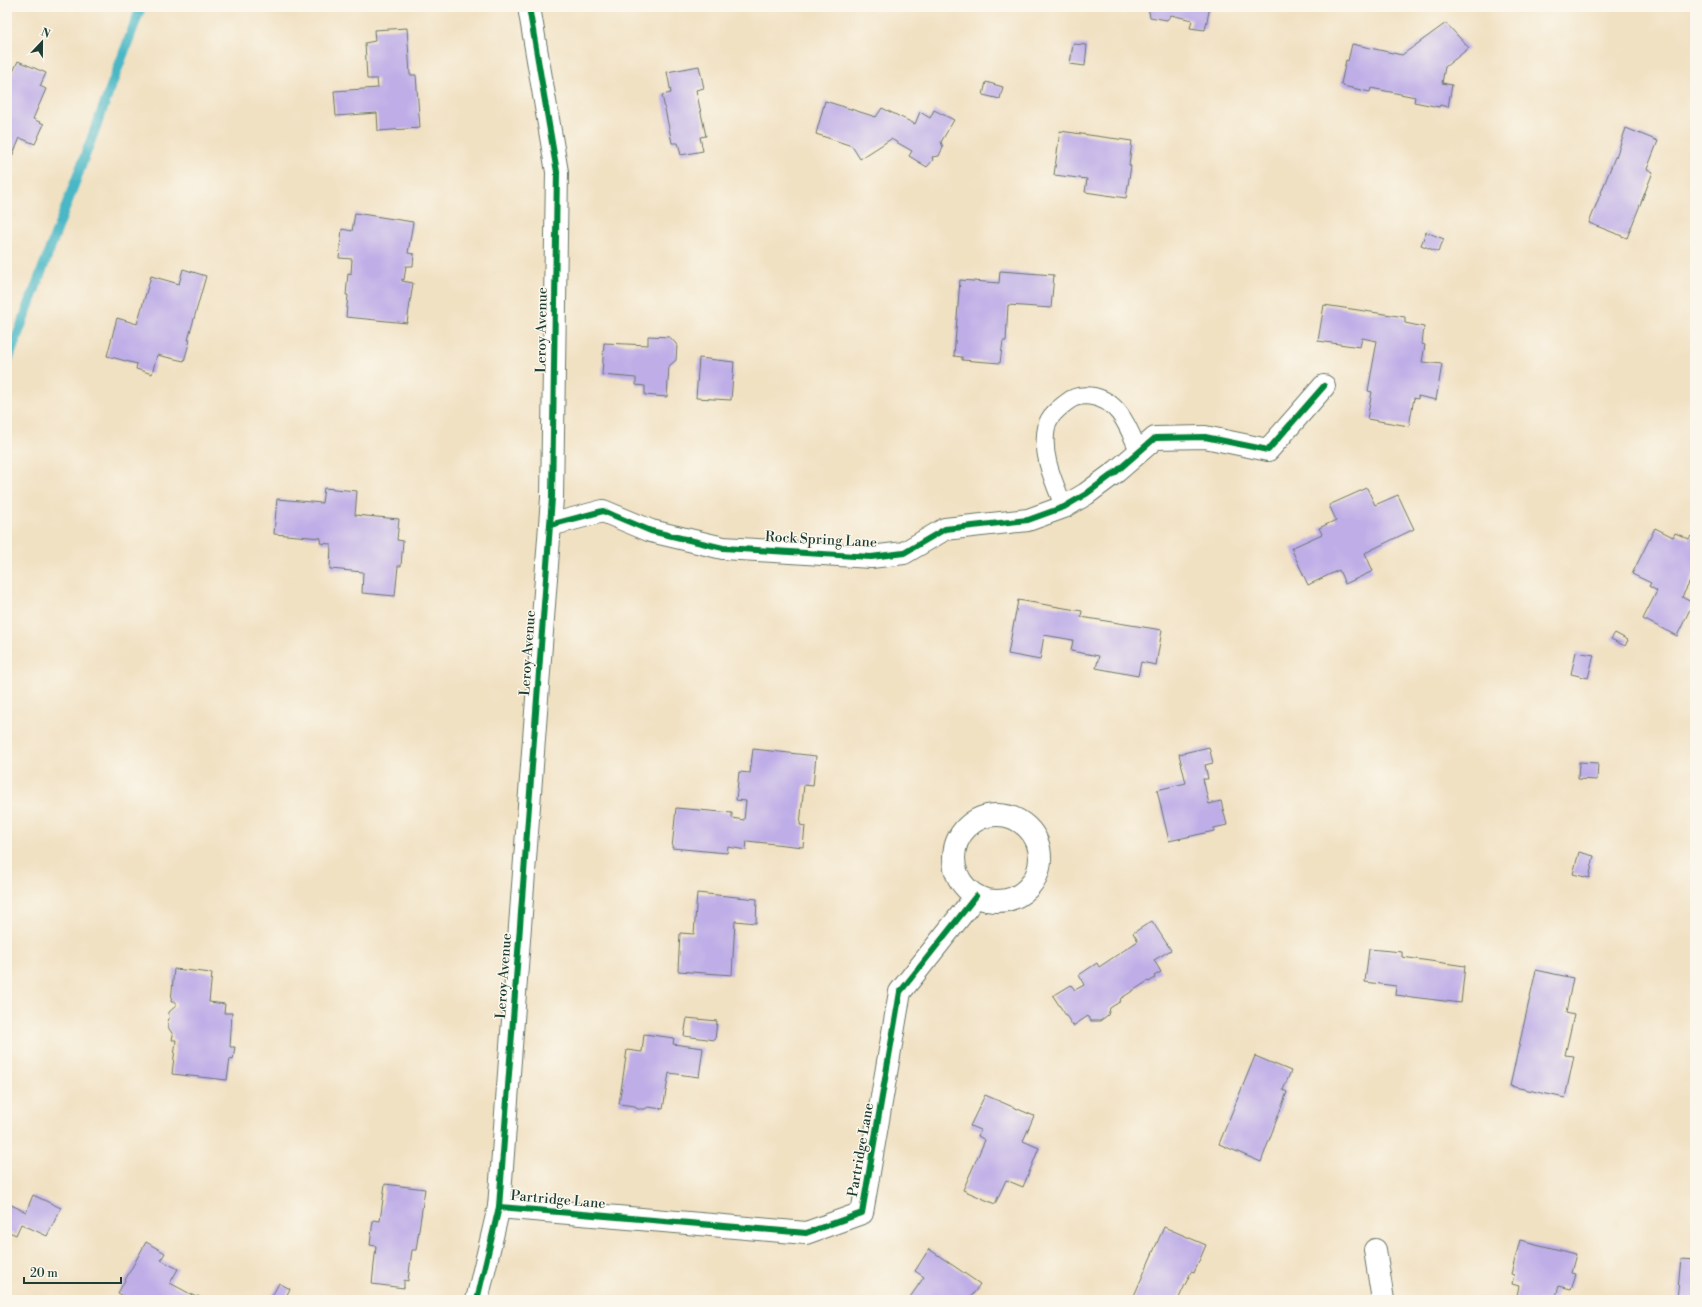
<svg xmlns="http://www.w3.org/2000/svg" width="1702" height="1307" font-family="'Libre Bodoni',serif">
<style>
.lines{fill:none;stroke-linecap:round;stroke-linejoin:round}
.stream{stroke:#4ab7c5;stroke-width:10}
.building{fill:#beade7}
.service-casing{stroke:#687666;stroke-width:19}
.minor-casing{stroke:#687666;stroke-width:24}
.tertiary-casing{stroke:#687666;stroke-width:24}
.service{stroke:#fff;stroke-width:17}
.minor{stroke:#fff;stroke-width:22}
.tertiary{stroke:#fff;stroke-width:22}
.cycleway-casing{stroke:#fbf7ec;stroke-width:8}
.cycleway{stroke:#00873e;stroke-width:6}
.labels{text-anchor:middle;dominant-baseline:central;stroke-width:3;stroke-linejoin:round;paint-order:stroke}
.street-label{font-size:14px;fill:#1f3d34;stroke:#fbf7ec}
</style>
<rect width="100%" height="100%" fill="#fbf7ec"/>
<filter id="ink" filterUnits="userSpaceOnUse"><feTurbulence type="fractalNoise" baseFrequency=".025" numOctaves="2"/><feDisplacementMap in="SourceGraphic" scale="8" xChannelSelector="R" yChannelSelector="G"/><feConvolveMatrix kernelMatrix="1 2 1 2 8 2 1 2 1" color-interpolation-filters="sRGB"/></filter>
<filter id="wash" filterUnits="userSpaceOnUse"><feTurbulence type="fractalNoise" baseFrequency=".012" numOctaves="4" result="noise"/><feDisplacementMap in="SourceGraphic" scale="16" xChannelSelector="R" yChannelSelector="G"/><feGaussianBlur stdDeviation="0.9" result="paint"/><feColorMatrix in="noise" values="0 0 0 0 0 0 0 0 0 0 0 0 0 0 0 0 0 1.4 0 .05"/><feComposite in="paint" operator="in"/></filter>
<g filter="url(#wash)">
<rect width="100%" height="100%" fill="#f1e1c3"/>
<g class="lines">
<path class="stream" d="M7,363l134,-356"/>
</g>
<g id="blocks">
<g class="building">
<path d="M1148,7h62l-5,23 -15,-2 2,-8 -21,-5 -4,5 -17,-3z"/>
<path d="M1446,23l23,25 -24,19 -3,16 10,2 -4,22 -8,-2 -1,2 -25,-5 1,-5 -44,-9 -1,4 -27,-6v-2h-2l5,-24 2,1 4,-17 50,11z"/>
<path d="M407,28l3,47h6l4,53 -42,3 -1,-18 -41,3 -2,-25 44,-3 -1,-9h-10l-2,-36 10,-2 -1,-11z"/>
<path d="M1073,44l14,1 -2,21 -15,-2z"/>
<path d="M18,61l28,12 -6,13 6,3 -13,30 11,5 -9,20 -15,-6 -13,30v-96l5,2z"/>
<path d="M699,66l5,22 -8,2 10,46 -6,1 3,14 -22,4 -3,-12h-6l-10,-48 9,-2 -4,-21z"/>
<path d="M986,82l17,5 -3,12 -17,-4z"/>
<path d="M825,101l51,16 6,-9 33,16 5,-12 10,6 4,-8 20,10 -13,22 2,5 -4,9 -7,1 1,3 -6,7 -18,-11 3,-5 -21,-12 -31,20 -8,-13 -36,-12z"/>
<path d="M1626,128l32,13 -11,28 6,3 -26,66 -38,-15 26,-66h1z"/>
<path d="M1060,131l72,10 -3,24 2,1 -5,32 -41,-6 2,-13 -33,-4z"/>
<path d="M355,213l58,9 -5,31 6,1 -1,12h-7l-2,14 -2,-1v2l11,2 -6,40 -61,-6 2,-22h-2l2,-22 3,1 1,-15 -13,-1 3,-29 10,2z"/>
<path d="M1426,232l18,7 -6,13 -17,-7z"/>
<path d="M183,269l23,7 -18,64h2l-6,21 -27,-6 -5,19 -16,-5 1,-5 -30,-8 10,-38 20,6 14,-48 28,8z"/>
<path d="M1000,271l54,4 -3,33 -43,-3 -2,36h-3l-3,22 -38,-3v-3l-8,-1 6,-76 39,3z"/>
<path d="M1324,305l81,12v6l19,4 -2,17 3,1 -3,17 20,2 -6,36 -18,-4v3l-4,-1 -5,28 -42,-7 5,-27 -4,-1 9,-50 -15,-3 -2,9 -42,-6z"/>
<path d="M648,336l22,1 7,8 -1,15 -7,6 -2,31 -22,-2v-9l-9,-1v-7l-34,-3 2,-32 44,2z"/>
<path d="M699,358l35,4 -3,38 -35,-2z"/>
<path d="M324,488l33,3 -2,24 44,4 -2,21 6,1 -2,25h-3l-3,30 -33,-3 1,-21 -33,-3 1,-25 -11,-1 1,-5 -47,-4 3,-35 45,4z"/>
<path d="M1367,488l8,17 23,-10 16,34 -49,24 8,18 -28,13 -6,-14 -31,15 -17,-37 31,-14 -3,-6 17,-8 -7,-15z"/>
<path d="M1655,528l18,9 2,-4 14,6 2,-3 4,2v34l-13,25 11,6 -16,33 -34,-17 14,-28 -8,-5 2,-3 -19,-9z"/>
<path d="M1018,600l64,11 -1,6 81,13 -6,35 -15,-3 -3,14 -42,-8 3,-12 -28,-5 2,-11 -29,-5 -4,25 -32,-6z"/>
<path d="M1615,633l13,7 -3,6 -14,-7z"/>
<path d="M1576,652l18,3 -6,23 -17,-4z"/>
<path d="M1209,747l4,16 -8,2 3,14h-5l6,25 12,-3 6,24 -13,3v3l-45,10 -12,-51 29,-7 -7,-29z"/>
<path d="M753,749l63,7 -3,30 -9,-1 -4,40 5,1 -2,21 -56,-6 -1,9 -18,-3 -1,6 -55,-5 4,-40 56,5v5l12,2 2,-19 -10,-1 3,-28 11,1z"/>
<path d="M1579,762l19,1 -1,17 -19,-1z"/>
<path d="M1579,852l15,4 -5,22 -16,-4z"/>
<path d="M697,893l60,6 -1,24 -21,-2 -3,54 -54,-4 2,-38 14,1z"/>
<path d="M1152,921l19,29 -17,10 7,12 -7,4 1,2 -6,4 -1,-1 -28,18 1,2 -11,7 -2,7 -8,6h-9l-3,-5 -15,10 -20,-30 18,-11 4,5 9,-5 -5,-10 18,-12 2,4 39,-26 -5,-8z"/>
<path d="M1369,949l33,3v5l63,9 -4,37 -66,-8 1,-9 -31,-4z"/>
<path d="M174,969l38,4 -3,29 16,2 -1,9h8l-2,34h5l-2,13 -3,-1 -3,21 -55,-6 4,-34h-4l1,-5 -5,-8 1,-15 7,-6v-4h-5z"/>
<path d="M1536,970l37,8 -7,35 8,2 -9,40 9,1 -9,42 -55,-12z"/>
<path d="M687,1018l30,3 -2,19 -31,-4z"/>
<path d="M644,1034l30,4 -1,6 30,4 -4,29 -30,-4 -6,36 -15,-2 -3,2h-8l-2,-3 -16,-2 8,-54 15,2z"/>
<path d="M1255,1056l36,15 -8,19 4,2 -26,70 -42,-18z"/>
<path d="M985,1095l49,21 -11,25 16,7 -16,39 -17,-7 -11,24 -32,-14 22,-50 -7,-4 2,-6 -10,-4z"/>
<path d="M385,1184l40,5 -9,61h-4l-4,31 -4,-1v8l-32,-4 4,-38 -6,-1 3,-25 7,1z"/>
<path d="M33,1195l28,13 -14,28 -26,-12 -5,11 -9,-4v-28l19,9z"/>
<path d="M1164,1227l42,18 -12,28 -3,-1 -13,28h-40l-5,-2z"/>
<path d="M1520,1240l56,14 -5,19 5,1 -5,15 -12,-3 -4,14h-39l3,-14 -7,-2 2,-9 -3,-1z"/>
<path d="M146,1242l19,11 -4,7 17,9 -8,14 26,14 2,-1 7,4h-74l-13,-7z"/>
<path d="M929,1249l51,35 -11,16h-9l-6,-4 -3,4h-43l16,-23 -9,-6z"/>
<path d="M1681,1259l14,1v40h-18z"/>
<path d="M279,1283l11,6 -6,11h-14z"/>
<path d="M646,1297l31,2v1h-31z"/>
</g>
</g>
</g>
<g filter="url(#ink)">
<use href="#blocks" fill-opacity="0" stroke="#687666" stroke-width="1"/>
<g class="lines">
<defs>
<path id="service" d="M1064,507c-10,-25 -24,-53 -17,-82 2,-9 12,-17 20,-23 6,-5 15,-7 23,-6 29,3 39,33 49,56"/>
<g id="minor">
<path d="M550,525l53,-14 48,20 72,17 148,9 33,-4 41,-24 83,-9 36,-13 22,-13 31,-23 38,-33 50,-1 63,13 56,-64"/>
<circle cx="997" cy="858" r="43"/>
<path d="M499,1207l307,26 56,-20 38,-221 76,-96"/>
<path d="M1375,1250l8,50"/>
</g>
<path id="tertiary" d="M477,1300l22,-93 53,-709 5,-326 -28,-165"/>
</defs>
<use href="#service" class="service-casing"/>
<use href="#minor" class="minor-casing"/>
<use href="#tertiary" class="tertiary-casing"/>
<use href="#service" class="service"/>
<use href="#minor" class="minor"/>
<use href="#tertiary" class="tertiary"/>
<defs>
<g id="cycleway">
<path d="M550,525l53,-14 48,20 72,17 148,9 33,-4 41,-24 83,-9 36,-13 22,-13 31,-23 38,-33 50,-1 63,13 56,-64"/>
<path d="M499,1207l307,26 56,-20 38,-221 76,-96"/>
<path d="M477,1300l22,-93 53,-709 5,-326 -28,-165"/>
</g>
</defs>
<use href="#cycleway" class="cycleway-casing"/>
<use href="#cycleway" class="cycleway"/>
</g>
</g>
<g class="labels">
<g class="street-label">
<text transform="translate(542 330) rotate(-89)">Leroy Avenue</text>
<text transform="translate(821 540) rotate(3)">Rock Spring Lane</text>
<text transform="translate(528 653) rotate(-86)">Leroy Avenue</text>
<text transform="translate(504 976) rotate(-86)">Leroy Avenue</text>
<text transform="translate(861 1150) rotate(-80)">Partridge Lane</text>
<text transform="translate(558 1200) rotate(5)">Partridge Lane</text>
</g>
</g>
<rect width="1702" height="1307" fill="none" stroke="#fbf7ec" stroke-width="24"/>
<g transform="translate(42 42) rotate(22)" stroke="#fbf7ec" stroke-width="3" paint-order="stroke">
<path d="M0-3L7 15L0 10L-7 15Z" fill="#1f3d34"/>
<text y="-6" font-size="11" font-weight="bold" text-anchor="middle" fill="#1f3d34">N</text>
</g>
<path d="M24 1277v6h97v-6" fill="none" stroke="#1f3d34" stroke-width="2"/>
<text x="30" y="1277" font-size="12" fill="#1f3d34" stroke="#fbf7ec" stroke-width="3" paint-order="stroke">20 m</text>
</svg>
